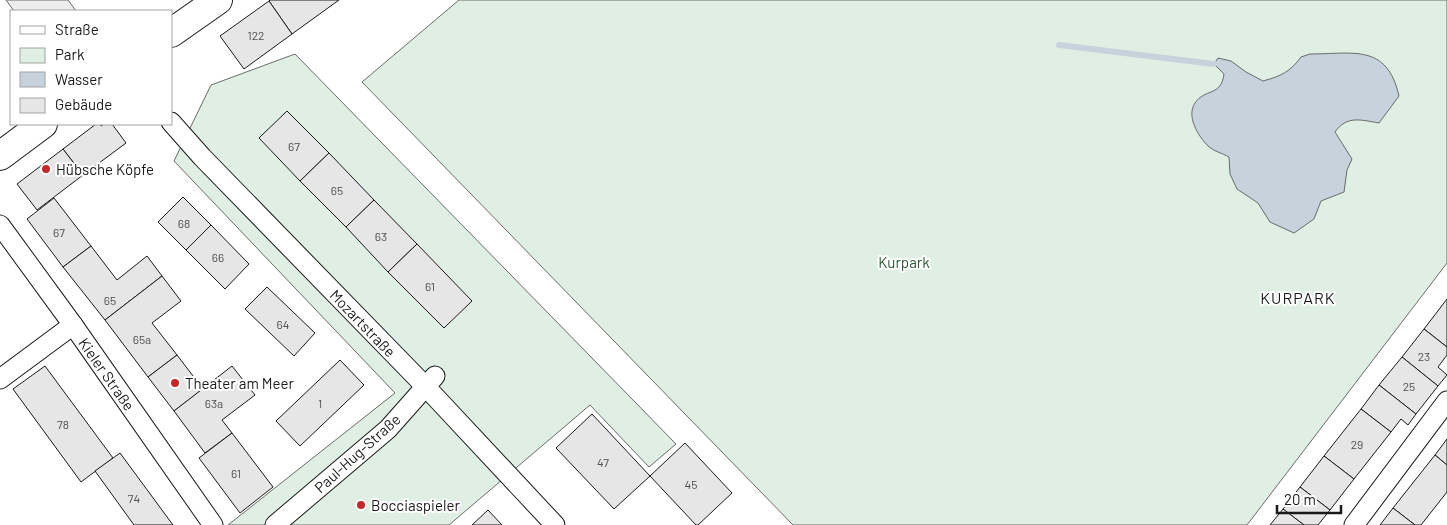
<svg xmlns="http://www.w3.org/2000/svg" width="1447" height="525" font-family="Barlow,sans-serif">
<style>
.green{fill:#e0efe3;stroke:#6a6a6a}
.parking{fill:#ededed;stroke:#6a6a6a}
.water{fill:#c6d2dc;stroke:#6a6a6a}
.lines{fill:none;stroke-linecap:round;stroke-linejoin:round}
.stream{stroke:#c6d2dc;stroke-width:6}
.building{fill:#e6e6e6;stroke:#1a1a1a}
.street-casing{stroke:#1a1a1a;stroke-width:21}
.primary-casing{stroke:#1a1a1a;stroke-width:30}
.street{stroke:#fff;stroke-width:19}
.primary{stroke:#fff;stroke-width:28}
.poi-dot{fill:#c62828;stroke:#fff;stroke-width:2}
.labels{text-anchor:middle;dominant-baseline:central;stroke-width:4;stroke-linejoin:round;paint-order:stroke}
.number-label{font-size:12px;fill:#4d4d4d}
.poi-label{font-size:15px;fill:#1a1a1a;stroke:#fff;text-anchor:start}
.park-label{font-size:15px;fill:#2b5a34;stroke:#fff}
.street-label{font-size:15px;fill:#1a1a1a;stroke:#fff}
.neighbourhood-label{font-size:16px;letter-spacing:1px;fill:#1a1a1a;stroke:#fff}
</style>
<rect width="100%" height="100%" fill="#fff"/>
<g class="green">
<path d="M459,0h988v263l-200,262h-454l-431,-443z"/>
<path d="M295,54l381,390 -27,23 -59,-62 -141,120h-221l167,-132 -221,-232 37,-76z"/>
</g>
<path class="parking" d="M6,0h62l8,11h-62z"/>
<path class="water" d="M1310,54c43,0 77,-11 89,42l-20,27c-18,-3 -32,-8 -44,9l17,27 -5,11 -3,22 -23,9 -7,18 -20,14 -24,-11 -12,-19 -21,-14 -7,-15 -1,-17c-7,-4 -16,-6 -21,-11 -10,-10 -22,-30 -13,-43 10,-15 26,-6 29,-29l-10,-10 4,-6 13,3 15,11 17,9c18,-5 27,-9 38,-24z"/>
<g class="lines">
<path class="stream" d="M1059,45l155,19"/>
</g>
<g class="building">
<path d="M270,0h69l-47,34 -23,-33z"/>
<path d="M269,1l23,33 -48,35 -24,-33z"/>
<path d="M287,111l42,42 -29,28 -41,-43z"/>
<path d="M96,124h4l1,2 3,-2h8l14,19 -43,32 -20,-26z"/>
<path d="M63,149l20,26 -46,35 -20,-26z"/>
<path d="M329,153l45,47 -28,27 -46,-46z"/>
<path d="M183,197l28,28 -25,25 -28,-28z"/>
<path d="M54,198l37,48 -28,21 -36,-48z"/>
<path d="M374,200l43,44 -29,28 -42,-45z"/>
<path d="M211,225l38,39 -24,25 -39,-39z"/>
<path d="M417,244l55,57 -28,27 -56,-56z"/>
<path d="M91,246l26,34 30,-24 15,20 -57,44 -42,-53z"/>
<path d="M162,276l19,25 -29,22 25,32 -29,22 -43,-57z"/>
<path d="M267,287l48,46 -21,23 -49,-47z"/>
<path d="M1447,299v48l-23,-18z"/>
<path d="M1424,329l23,18v8l-9,12 9,8 -9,11 -36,-29z"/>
<path d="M177,355l26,34 -29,22 -26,-34z"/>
<path d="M1402,357l36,29 -22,28 -37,-29z"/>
<path d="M340,360l24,25 -64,61 -24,-25z"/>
<path d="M45,366l68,92 -32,24 -68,-93z"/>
<path d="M232,366l23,29 -33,25 10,13 -27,20 -31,-42z"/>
<path d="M1379,385l37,29 -8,11 -7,-6 -10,13 -30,-23z"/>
<path d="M1361,409l30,23 -37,47 -30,-23z"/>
<path d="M592,414l58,62 -36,33 -58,-61z"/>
<path d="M232,433l41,54 -33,26 -41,-55z"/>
<path d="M1447,439v26l-12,-10z"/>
<path d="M685,443l47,50 -34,32h-2l-46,-49z"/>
<path d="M120,453l53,72h-39l-39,-54z"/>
<path d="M1435,455l12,10v27l-26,33h-6l-22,-17z"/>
<path d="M1324,456l30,23 -24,31 -30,-23z"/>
<path d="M1300,487l30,23 -12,15h-14l-21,-16z"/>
<path d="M1393,508l22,17h-35z"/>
<path d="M1283,509l21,16h-34z"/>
<path d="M488,510l14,15h-30z"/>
</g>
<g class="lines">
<defs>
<g id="street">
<path d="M171,122l31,35 224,230 129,138"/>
<path d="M0,225l73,100 140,200"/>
<path d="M0,379l73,-54"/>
<path d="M275,525l113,-96 47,-53"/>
<path d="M1354,525l93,-124"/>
</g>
<g id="primary">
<path d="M171,33l47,-33"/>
<path d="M0,156l43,-32"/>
</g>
</defs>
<use href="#street" class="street-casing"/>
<use href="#primary" class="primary-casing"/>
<use href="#street" class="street"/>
<use href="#primary" class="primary"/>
</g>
<g class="poi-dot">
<circle cx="46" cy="169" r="5"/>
<circle cx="175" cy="383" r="5"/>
<circle cx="361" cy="505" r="5"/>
</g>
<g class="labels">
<g class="number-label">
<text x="256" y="35">122</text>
<text x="294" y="146">67</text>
<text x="337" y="190">65</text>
<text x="184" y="223">68</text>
<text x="59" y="232">67</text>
<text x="381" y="236">63</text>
<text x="218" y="257">66</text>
<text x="430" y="286">61</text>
<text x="110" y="300">65</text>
<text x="283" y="324">64</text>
<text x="142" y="339">65a</text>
<text x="1424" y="356">23</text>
<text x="1409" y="386">25</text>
<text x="214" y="403">63a</text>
<text x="320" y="403">1</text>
<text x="63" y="424">78</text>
<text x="1357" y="444">29</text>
<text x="603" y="462">47</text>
<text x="236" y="473">61</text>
<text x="691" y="484">45</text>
<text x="134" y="498">74</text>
</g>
<g class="poi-label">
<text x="56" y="169">Hübsche Köpfe</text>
<text x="185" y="383">Theater am Meer</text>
<text x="371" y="505">Bocciaspieler</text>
</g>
<g class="park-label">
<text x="904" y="262">Kurpark</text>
</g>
<g class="street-label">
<text transform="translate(363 323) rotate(46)">Mozartstraße</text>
<text transform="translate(107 374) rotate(55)">Kieler Straße</text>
<text transform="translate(357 453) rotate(-42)">Paul-Hug-Straße</text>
</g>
<g class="neighbourhood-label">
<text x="1298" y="297">KURPARK</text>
</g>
</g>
<rect x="10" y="10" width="162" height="115" fill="#ffffff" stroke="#a3a3a3"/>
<rect x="20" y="26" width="25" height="8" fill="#ffffff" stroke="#a3a3a3"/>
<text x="55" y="35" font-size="15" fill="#1a1a1a">Straße</text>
<rect x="20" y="48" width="25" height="15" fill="#e0efe3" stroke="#a3a3a3"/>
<text x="55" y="60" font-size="15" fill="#1a1a1a">Park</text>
<rect x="20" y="72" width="25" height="15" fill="#c6d2dc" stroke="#a3a3a3"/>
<text x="55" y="85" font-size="15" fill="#1a1a1a">Wasser</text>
<rect x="20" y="98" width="25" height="15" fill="#e6e6e6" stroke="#a3a3a3"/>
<text x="55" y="110" font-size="15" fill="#1a1a1a">Gebäude</text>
<path d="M1277 505v8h64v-8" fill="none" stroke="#1a1a1a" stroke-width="2.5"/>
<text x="1284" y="505" font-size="15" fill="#1a1a1a" stroke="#ffffff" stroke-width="4" paint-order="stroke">20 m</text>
</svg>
